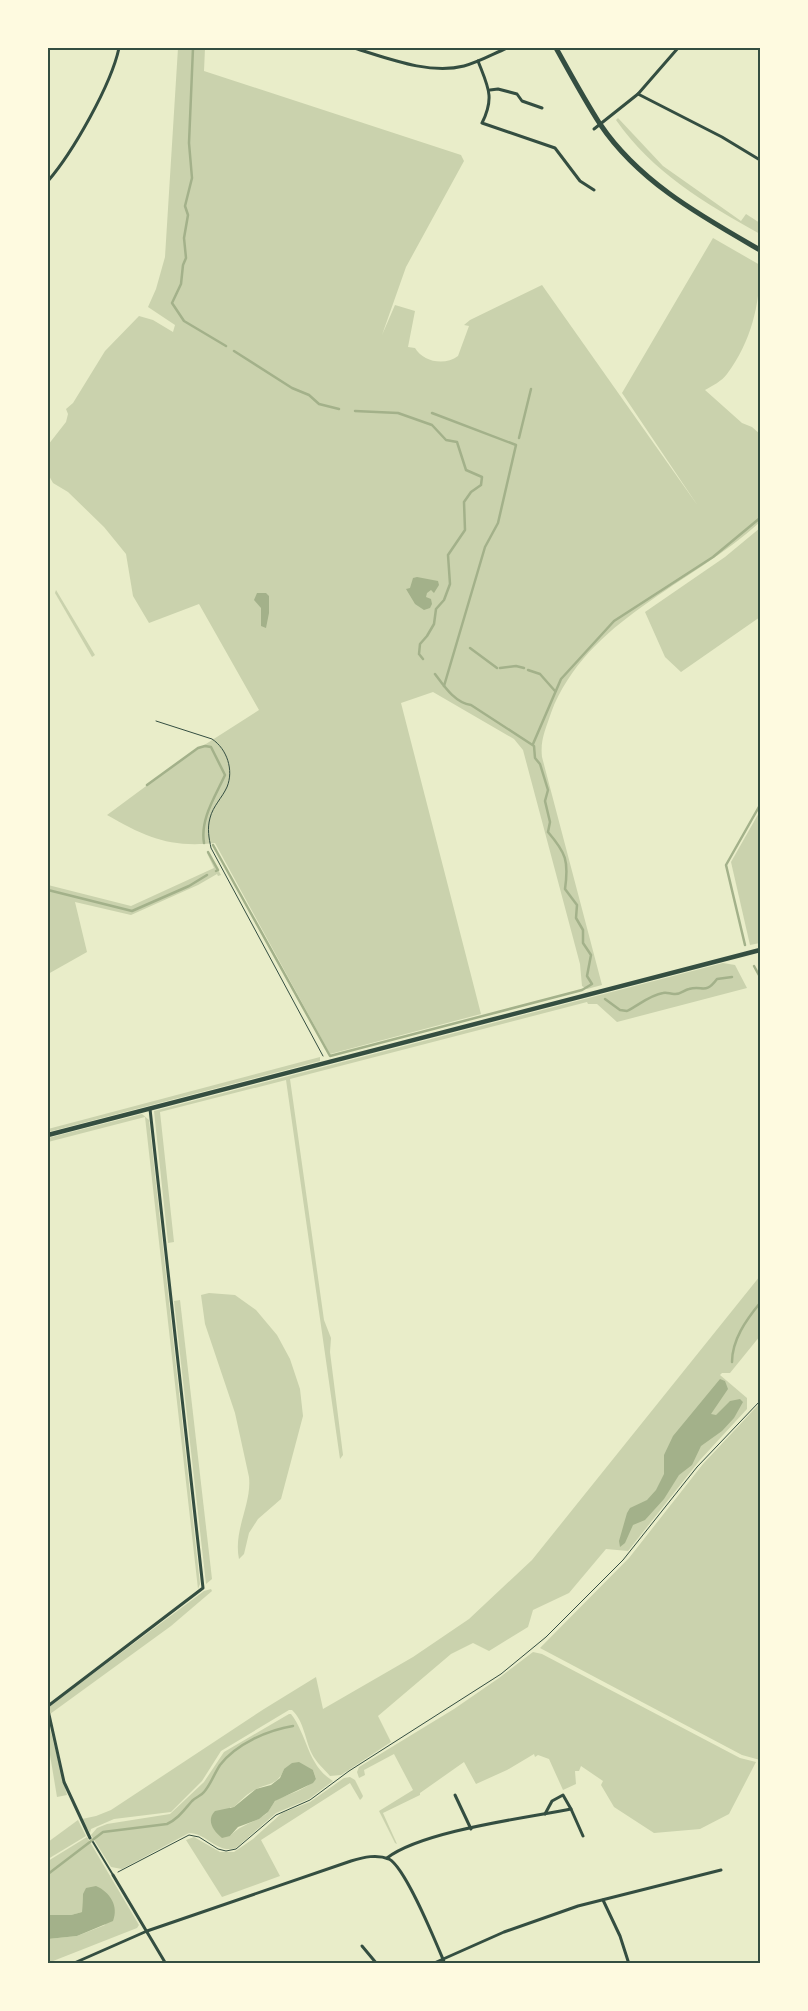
<svg xmlns="http://www.w3.org/2000/svg" width="808" height="2011" font-family="'DM Sans',sans-serif">
<style>
.green{fill:#cad2ad;fill-rule:evenodd}
.water{fill:#a3b18a}
.lines{fill:none;stroke-linecap:round;stroke-linejoin:round}
.stream{stroke:#a3b18a;stroke-width:2.5}
.path{stroke:#344e41;stroke-width:1}
.service{stroke:#344e41;stroke-width:2}
.minor{stroke:#344e41;stroke-width:3}
.tertiary{stroke:#344e41;stroke-width:4.5}
.secondary{stroke:#344e41;stroke-width:5}
.neatline{fill:none;stroke:#344e41;stroke-width:2}
</style>
<rect width="100%" height="100%" fill="#e9edc9"/>
<g class="green">
<path d="M178,48h27l-1,23 257,84 3,6 -58,106 -24,68 13,-30 20,6 -7,36 7,1c8,14 30,18 43,8l11,-30 -5,-1 6,-5 72,-35 156,221 -76,-113 91,-155 47,27c0,40 -9,77 -33,109 -5,7 -15,12 -22,16l37,33 10,4 8,7v88c-69,63 -173,97 -209,191 -5,15 -11,27 -9,44l60,228 -15,4 -5,-3 -2,-22 -57,-214 -9,-11 -81,-47 -32,11 80,311 -151,40 -115,-211c-45,5 -70,-6 -108,-28l77,-57 75,-48 -60,-106 -50,19 -16,-27 -7,-42 -22,-27 -36,-35 -15,-9 -5,-9v-29l18,-23 2,-8 -2,-5 7,-6 32,-52 34,-35 14,4 20,12 2,-7 -27,-18 8,-18 9,-32z"/>
<path d="M618,118l45,48 78,55 5,-7 14,9v11c-54,-30 -108,-62 -144,-114z"/>
<path d="M760,528v89l-79,55 -16,-15 -20,-45 80,-55z"/>
<path d="M56,590l39,65 -3,2 -37,-64z"/>
<path d="M760,811v132l-10,2 -19,-83z"/>
<path d="M208,851l13,24 -3,1 -1,-2 -19,11 -67,30 -56,-13 12,50 -39,22v-89l83,21 83,-38 -7,-15z"/>
<path d="M723,963l12,2 12,23 -130,34 -20,-18h-9l-1,-2 -297,77 34,241 7,18 -1,14 13,103 -3,4 -54,-379 -126,32 14,130 -6,1 -14,-132z"/>
<path d="M320,1057v4l-272,71v-3z"/>
<path d="M142,1114l7,6 51,464 -2,5 -53,-472 -97,25v-4z"/>
<path d="M760,1276v60l-30,37h-8l-2,2 27,23v11l-47,51 -72,91 -22,-2 -37,44 -36,17 -5,17 -39,24 -16,-8 -22,11 -73,62 13,26 -50,33 -11,1c-6,-7 -14,-14 -18,-22 -7,-14 -8,-33 -20,-44h-3l-68,41 -19,30 -31,31 -57,7 -23,10 -1,4 -8,-14 14,-3 15,-6 153,-101 52,-32 7,32 90,-52 56,-38 63,-59z"/>
<path d="M209,1293l26,2 21,15 21,25 13,24 10,30 3,27 -22,83 -23,20 -9,14 -5,21 -5,5c-6,-29 13,-55 10,-82l-14,-64 -30,-89 -4,-29z"/>
<path d="M180,1300l32,279 -6,5 -32,-283z"/>
<path d="M760,1403v357l-18,-5 -202,-107 89,-90 74,-94z"/>
<path d="M211,1589l1,2 -41,35 -121,88 -1,-7 2,-2 153,-114z"/>
<path d="M533,1652l9,2 198,104 16,4 -27,52 -29,15 -46,4 -40,-26 -13,-22 2,-4 -22,-15 -2,5h-4l1,13 -13,6 -14,-31 -11,-4 -3,2 -1,-3 -27,16 -31,14 -12,-22 -44,31v2l-37,18 14,31 -2,-1 -16,-32 34,-21 -19,-36 -30,16 1,5 -6,3 -2,-6 2,-5 95,-58 45,-31z"/>
<path d="M289,1714h2c17,22 16,51 42,67l-24,18 -33,14 -40,35c-20,6 -29,-15 -47,-15l-67,36 -11,-2 -20,-32 6,-7 10,-4 63,-10 34,-32 20,-30zM284,1769l29,1 3,9c-11,11 -25,14 -38,20 -6,4 -7,10 -12,15 -12,9 -26,11 -36,22v-29h4c6,-6 14,-14 22,-18 13,-6 22,-4 28,-20z"/>
<path d="M48,1721l19,74 -10,2 -9,-54z"/>
<path d="M350,1777l5,3 8,16 -1,2 -2,2 -10,-17 -89,57 19,36 -58,21 -36,-57 8,-3 26,15h14l19,-13 29,-26 28,-11 34,-24z"/>
<path d="M78,1820l8,16 -38,23v-17z"/>
<path d="M87,1837l52,88 -2,3 -89,35v-24l29,-3 28,-11 -22,-31 -1,18 -11,3h-23v-54z"/>
</g>
<g class="water">
<path d="M417,577l21,4 1,4 -5,8 -3,-3 -4,3 -1,4 5,2 1,5 -2,4 -6,2 -9,-6 -9,-15 4,-1 3,-10z"/>
<path d="M257,593h9l3,3v17l-3,15 -5,-2v-18l-7,-8z"/>
<path d="M720,1379l5,2 3,8 -17,25 5,1 14,-14 10,-2 3,3 -9,16 -12,13 -21,15 -9,19 -13,10 -15,24 -19,21 -12,5 -8,18 -5,4 -1,-6 8,-28 3,-5 17,-8 9,-10 8,-16v-19l9,-19z"/>
<path d="M299,1762l14,8 3,9 -3,4 -38,18 -7,11 -9,7 -21,8 -8,9 -8,2c-9,-7 -16,-18 -7,-27l19,-4 22,-18 15,-4 9,-7 4,-9 8,-6z"/>
<path d="M96,1886c14,6 23,20 17,35l-36,15 -29,3v-24h23l11,-3 1,-18 3,-6z"/>
</g>
<g class="lines">
<g class="stream">
<path d="M193,48l-4,95 3,35 -7,28 3,9 -4,23 2,20 -3,7 -2,19 -9,19 12,18 42,25"/>
<path d="M234,351l58,37 17,7 10,9 20,5"/>
<path d="M355,411l43,2 34,12 14,15 11,2 9,28 16,7 -1,8 -10,7 -7,10 1,28 -17,25 2,29 -6,16 -8,9 -2,15 -7,12 -7,8 -1,10 4,5"/>
<path d="M432,413l84,32 -18,78 -13,24 -41,139"/>
<path d="M519,438l12,-49"/>
<path d="M470,648l27,20"/>
<path d="M500,668l16,-2 8,2"/>
<path d="M528,670l12,4 15,17"/>
<path d="M533,744l28,-65 53,-58 99,-64 47,-39"/>
<path d="M147,785l51,-37 7,-2 6,1 14,28c-10,22 -25,44 -21,68"/>
<path d="M213,845l117,211 252,-66 10,-6 -5,-8 4,-21 -8,-12v-13l-7,-12 1,-13 -12,-16c4,-28 1,-36 -17,-57l2,-10 -5,-21 3,-11 -8,-26 -5,-6 -1,-12 -63,-41c-16,-2 -27,-19 -36,-31"/>
<path d="M208,852l10,18 -2,1"/>
<path d="M48,890l84,21 57,-25 18,-11"/>
<path d="M745,945l-19,-80 34,-60"/>
<path d="M754,966l6,11"/>
<path d="M605,999l15,11 7,1c12,-6 23,-16 36,-18 4,-1 7,1 11,1 6,1 10,-4 15,-5 14,-4 16,6 28,-10l15,-2"/>
<path d="M732,1362c0,-22 14,-42 28,-59"/>
<path d="M48,1874l55,-42 64,-8c11,-5 17,-14 25,-23 4,-4 9,-5 12,-9 7,-8 10,-18 16,-27 16,-21 48,-35 73,-39"/>
</g>
<g class="path">
<path d="M156,721l56,18c15,10 22,31 15,48 -5,11 -14,19 -17,31 -3,11 -1,20 1,30l112,208"/>
<path d="M118,1872l71,-37 10,2 19,12 8,2 10,-2 40,-34 34,-15 39,-29 152,-97 45,-37 77,-77 74,-93 63,-66"/>
</g>
<path class="service" d="M93,1842l20,33"/>
<g class="minor">
<path d="M354,48c33,10 75,27 110,18 15,-4 29,-12 43,-18"/>
<path d="M478,61c10,26 17,36 4,62l73,25 25,33 14,9"/>
<path d="M490,90l8,-1 19,5 5,7 20,7"/>
<path d="M638,94l84,43 38,23"/>
<path d="M594,129l44,-35 40,-46"/>
<path d="M48,181c25,-29 63,-96 71,-133"/>
<path d="M48,1706l155,-118 -53,-479"/>
<path d="M48,1710l16,72 26,56"/>
<path d="M455,1795l16,34"/>
<path d="M545,1814l7,-13 11,-6 8,14"/>
<path d="M387,1858c35,-27 138,-40 184,-49l12,27"/>
<path d="M113,1875l53,89"/>
<path d="M603,1900l17,36 9,28"/>
<path d="M362,1946l15,18"/>
<path d="M72,1964l75,-33 204,-70c13,-4 26,-7 38,-2 17,9 47,84 56,105"/>
<path d="M432,1964l72,-32 74,-26 143,-36"/>
</g>
<path class="tertiary" d="M48,1135l712,-185"/>
<path class="secondary" d="M556,48c14,25 28,51 44,76 39,58 101,92 160,126"/>
</g>
<rect width="808" height="2011" fill="none" stroke="#fefae0" stroke-width="98"/>
<rect x="49" y="49" width="710" height="1913" class="neatline"/>
</svg>
